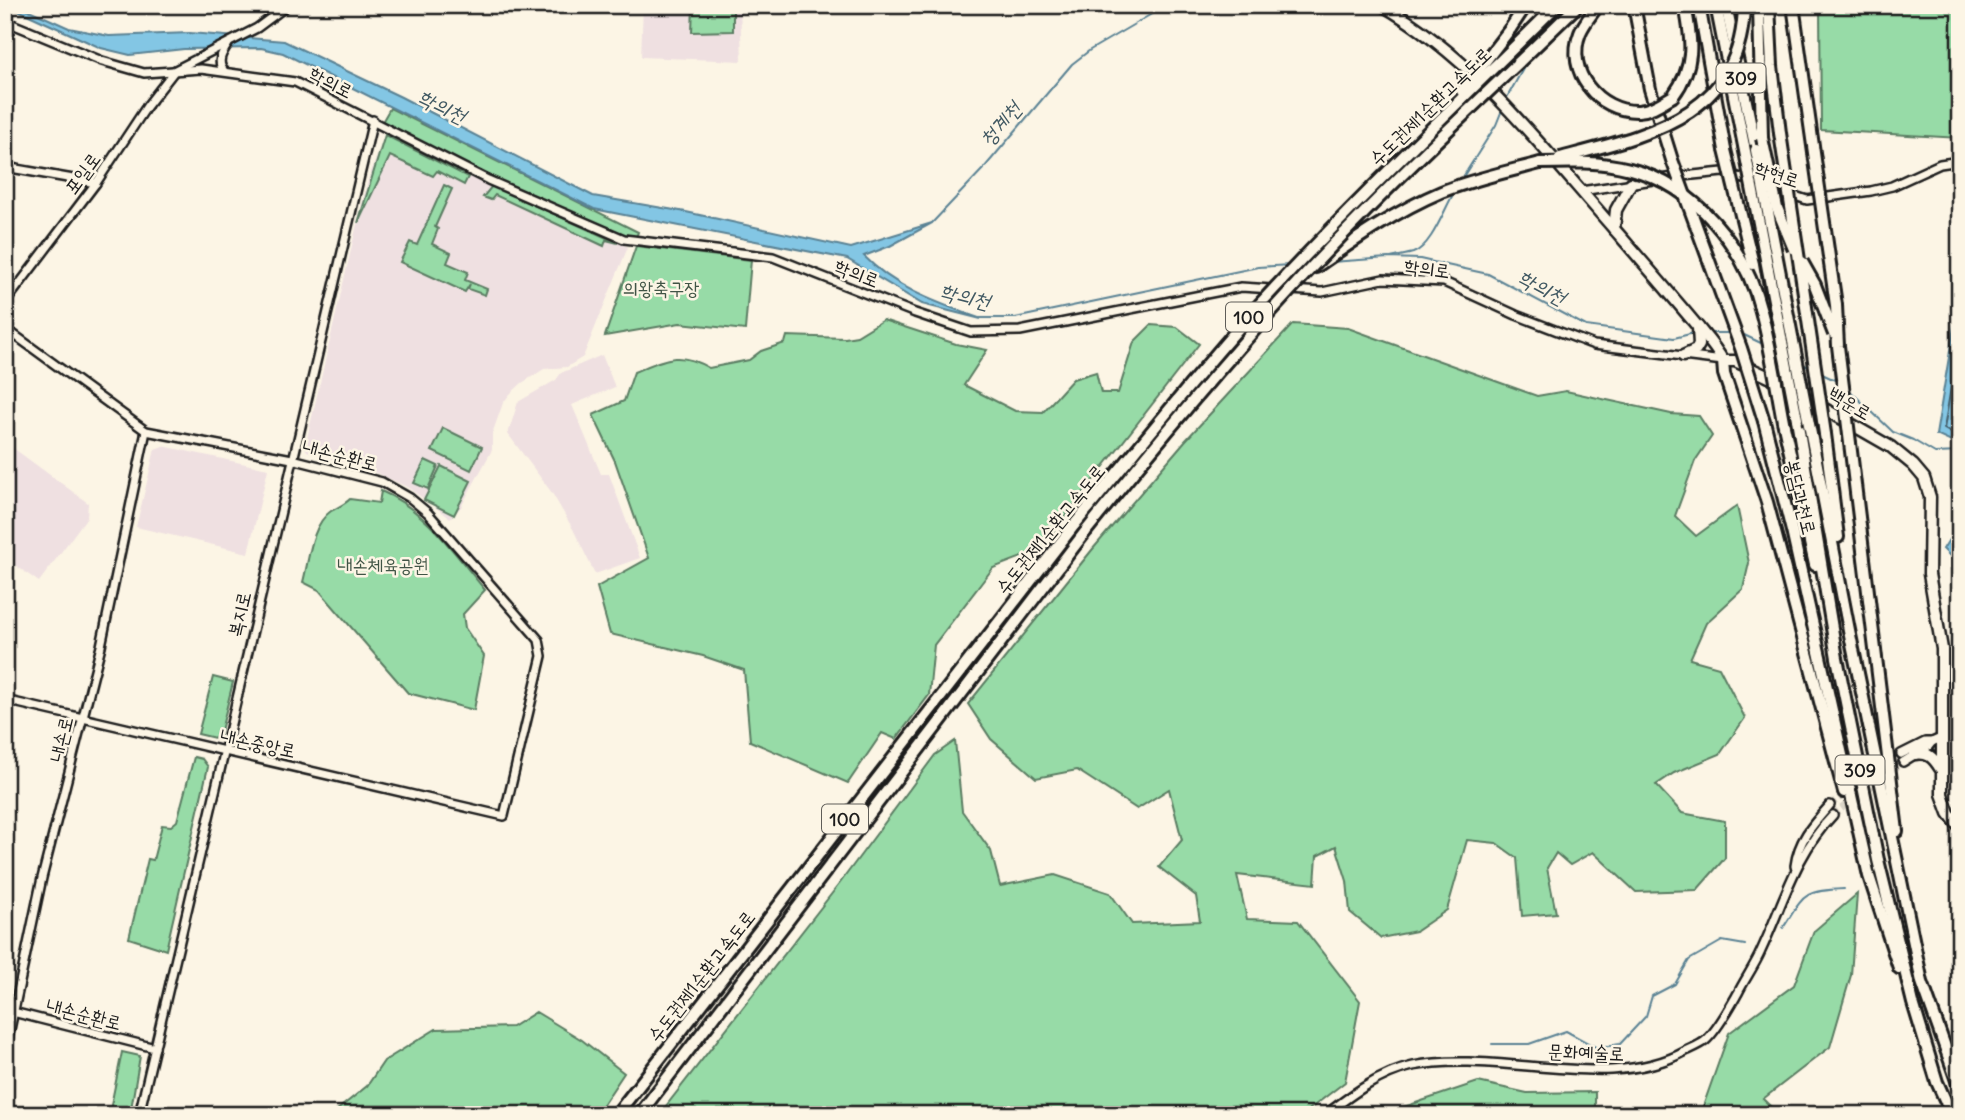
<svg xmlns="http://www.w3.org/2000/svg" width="1965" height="1120" font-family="Delius,'Poor Story',sans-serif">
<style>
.built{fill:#efe0e1}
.green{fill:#97dba7;stroke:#5a7c62;stroke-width:2}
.water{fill:#83c6e4;stroke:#5a8294;stroke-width:2}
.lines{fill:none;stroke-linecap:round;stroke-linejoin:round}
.shore{stroke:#45606c;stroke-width:2}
.stream{stroke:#5a8294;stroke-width:2}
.minor-tunnel{stroke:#dad4c7;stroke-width:7;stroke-dasharray:7 3.5;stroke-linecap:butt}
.minor-casing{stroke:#1c1c1c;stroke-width:12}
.major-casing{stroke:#1c1c1c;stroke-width:15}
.highway-casing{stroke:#1c1c1c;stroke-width:16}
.minor{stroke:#fcf5e5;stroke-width:7}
.major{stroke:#fcf5e5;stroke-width:10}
.highway{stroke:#fcf5e5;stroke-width:10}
.highway-bridge-casing{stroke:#1c1c1c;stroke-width:16;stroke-linecap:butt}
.highway-bridge{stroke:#fcf5e5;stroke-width:10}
.labels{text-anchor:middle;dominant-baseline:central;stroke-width:5;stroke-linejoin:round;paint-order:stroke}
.shield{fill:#fcf5e5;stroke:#5f5d58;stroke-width:2}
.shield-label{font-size:18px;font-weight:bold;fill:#1c1c1c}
.street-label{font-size:19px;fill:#1c1c1c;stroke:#fcf5e5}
.park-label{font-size:19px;fill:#415546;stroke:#fcf5e5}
.water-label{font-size:21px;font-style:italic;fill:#405862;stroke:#fcf5e5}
</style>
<rect width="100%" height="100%" fill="#fcf5e5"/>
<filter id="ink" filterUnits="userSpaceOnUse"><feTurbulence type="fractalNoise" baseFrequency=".0143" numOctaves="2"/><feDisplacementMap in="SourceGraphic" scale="14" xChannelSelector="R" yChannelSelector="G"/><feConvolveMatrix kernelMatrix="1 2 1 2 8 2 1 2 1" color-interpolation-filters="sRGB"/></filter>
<g filter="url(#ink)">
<g class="built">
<path d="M643,5h97l2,56 -101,-4z"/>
<path d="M385,134l93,46 150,67 -45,110 -16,10 -23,2 -22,14 -12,11 -7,9 -11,31v16l-31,57 -11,11 -43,-31 -28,-13 -72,-23 -2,-4 52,-223 11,-44z"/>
<path d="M602,355l13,32 -43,18 29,69h8l31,84 -45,16 -22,-45 -21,-36 -44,-59 10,-32 38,-22 5,-7z"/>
<path d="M5,442l83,61 -1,14 -48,65 -34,-24z"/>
<path d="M163,446l105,23 -20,84 -112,-26 19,-78z"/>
</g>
<g class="green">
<path d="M693,5h40v26l-41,1z"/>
<path d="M1820,5h140v133l-139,-8z"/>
<path d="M390,108l248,124 -3,8 -145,-63 -108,-55z"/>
<path d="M385,135l83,42 -4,8 -27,-14 -4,5 -43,-20 -32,67z"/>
<path d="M444,185l8,4 -17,38 3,2 -6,15 19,9 -4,10 21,9 -3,8 22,9 -2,6 -17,-6 2,-5 -5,8 -65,-30 10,-20 7,3z"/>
<path d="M492,186l126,57 -12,-3 -2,6 -109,-51 -4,5 -8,-3z"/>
<path d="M636,246l115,14 -6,70 -65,-7 -75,13z"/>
<path d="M883,320l73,24 31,6 -23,35 51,26 28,1 30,-33 23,-7 5,21h17l16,-51 17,-17 26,2 22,17 -161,207 -45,17 -59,77 -5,50 -33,44 -14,-6 -34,50 -98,-42 -6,-71 -41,-14 -93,-22 -13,-47 52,-29 -34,-97 -22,-46 31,-14 10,-29c31,-13 44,-22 75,-4l40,-8 12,-9 24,-8 2,-7 58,2 12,-2z"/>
<path d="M1293,324l55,4 189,68 29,-5 105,23 28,2 13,20 -17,25 -20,55 21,20 41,-30 12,57 -6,26 -37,34 -16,36 29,8 26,51 -25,36 -46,19 -18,12 26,28 43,8v37l-28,32 -61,2 -43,-40 -23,13 -14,-12 -9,15 9,45 -34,3 -5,-58 -21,-15 -29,-3 -20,70 -31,21 -35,7 -31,-26 -3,-31 -11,-35 -19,10 -2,28 -78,-9 10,44 51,2 62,80 -15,81 -43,33h-643l181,-232 95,-128 20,-14 7,70 29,40 9,35 55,-11 55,18 22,31 68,-3 -4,-25 -37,-29 23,-27 -13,-51 -32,20 -60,-39 -41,8 -45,-39 -23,-35 124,-154 93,-109z"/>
<path d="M443,428l39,19 -11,23 -39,-19z"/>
<path d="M425,460l13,6 -10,23 -14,-6z"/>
<path d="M441,466l30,15 -17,34 -30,-15z"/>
<path d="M381,491c45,19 73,62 104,99l-22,24 2,14 19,28 -10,54 -66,-17 -89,-103 -16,-8c6,-22 8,-57 28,-71 7,-4 13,-6 19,-12l29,4z"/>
<path d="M213,677l20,5 -14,57 -21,-5z"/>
<path d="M194,757l8,2 6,8 -42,183 -37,-12 19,-79 5,1 9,-35 9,1 6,-5z"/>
<path d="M1857,894l-6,81 -21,72 -67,52 16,16h-79l29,-82 65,-48 20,-54z"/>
<path d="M536,1012l46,28 42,33 -28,42h-265l36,-29 17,-25 52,-32 76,-2z"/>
<path d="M122,1052l18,4 -10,59h-21z"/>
<path d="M1478,1082l49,11 68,-1v23h-215z"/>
</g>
<g class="water">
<path d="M7,5h11l51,23 40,8 81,-3 94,8 117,56 192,99 93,16 165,36 81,-25 -42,23 -26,10c32,33 74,47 117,63l-59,-15 -75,-45 -253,-50 -311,-156 -22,-5 -77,1 -54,6 -29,-7z"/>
<path d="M1960,291v155l-24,-11z"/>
<path d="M1960,522v60l-5,-21 -12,-12z"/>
</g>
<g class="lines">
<path class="shore" d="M1960,334l-16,95 16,9"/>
<g class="stream">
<path d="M1547,28l8,-13"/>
<path d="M1505,101l23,-41"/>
<path d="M1461,180l35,-55 6,-15"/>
<path d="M932,223l52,-55 88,-104 18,-14 77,-45"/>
<path d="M1391,258c7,-2 15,-3 22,-5 19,-7 31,-44 42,-62"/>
<path d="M1331,262l57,-4 32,1 22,5 46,10 98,52 88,12 20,-5"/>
<path d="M979,318h36l243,-51 32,-2"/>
<path d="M1707,333h22"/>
<path d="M1742,334l23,11"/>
<path d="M1801,363l11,6"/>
<path d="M1820,373l17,8"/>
<path d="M1847,388l46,44 20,8 22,13 25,-1"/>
<path d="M1783,928c22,-34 19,-37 61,-39"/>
<path d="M1492,1044h37l37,-13 31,17 23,-4 26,-28 6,-20 23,-12 14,-24 33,-19 23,4"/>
</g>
<g class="minor-tunnel">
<path d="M1830,805l71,-51"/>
<path d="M1833,815l70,-53"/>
</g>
<defs>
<g id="minor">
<path d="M5,21l97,40 42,12 57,-4 94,13 193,98 136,59 149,18 142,56 56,19 49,-1 221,-44 81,5 61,-13 61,3 72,33 78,30 129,16"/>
<path d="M224,71c-8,-9 -2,-18 4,-27"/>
<path d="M5,167l91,16"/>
<path d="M1771,188l36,12 64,-9 21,-5 48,-22 20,-3"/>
<path d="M1581,191l92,-14 50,-5 30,10"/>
<path d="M5,303l91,-120 51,-77 28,-36 82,-42 31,-23"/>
<path d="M5,328l141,103 146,28 90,23 28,16 18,15 111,127 3,16 -38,160 -499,-116"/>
<path d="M1901,754l24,-12h7l9,-4"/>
<path d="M1903,762l26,-16 3,-4"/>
<path d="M1795,866c3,-26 18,-42 35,-61"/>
<path d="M5,1010l150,38"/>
<path d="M5,1053l37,-175 59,-232 45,-215"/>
<path d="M139,1115l234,-995"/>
<path d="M1325,1115c26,-20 55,-42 88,-49 86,-17 196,28 273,-15 6,-3 14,-6 19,-10 12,-10 25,-34 33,-48 7,-14 17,-28 23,-42 22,-47 35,-98 72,-136"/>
</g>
<g id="major">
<path d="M1382,5c97,56 166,150 240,233 25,29 51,59 76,89 9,11 18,21 25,34h12l34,16 122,70 22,18 11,13 6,19 -1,77 13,75v145l7,19 11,15"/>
<path d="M1614,229l2,-19 15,-27"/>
<path d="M1683,356l13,-6 3,-5 -1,-18"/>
<path d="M1915,754c13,-2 18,3 25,14"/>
</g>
<g id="highway">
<path d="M1634,5l16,84 22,71"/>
<path d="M1699,5l26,145"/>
<path d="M1716,5l28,141"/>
<path d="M1726,5l30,145"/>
<path d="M1759,5l3,133"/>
<path d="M1769,5l3,61 8,67"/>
<path d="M1793,5l25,176"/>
<path d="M1510,29l16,-24"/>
<path d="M1673,96c23,-31 19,-55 12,-91"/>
<path d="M1753,264l5,29"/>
<path d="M1316,267c40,-28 80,-56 125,-75 32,-13 66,-20 99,-29"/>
<path d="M1723,361l1,13 43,128 77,290"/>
<path d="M1797,419l40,239 41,202 35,143 24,79 15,33"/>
<path d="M1764,421l28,110 77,345 30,92"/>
<path d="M1783,421l32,144"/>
<path d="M1809,424l40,206 73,352 38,107"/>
<path d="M1825,434l13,103"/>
<path d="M1850,443l47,388"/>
<path d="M616,1115l459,-591"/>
<path d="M639,1115l447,-584"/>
</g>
</defs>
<use href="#minor" class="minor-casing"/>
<use href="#major" class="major-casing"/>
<use href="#highway" class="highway-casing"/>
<use href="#minor" class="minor"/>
<use href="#major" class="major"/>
<use href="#highway" class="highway"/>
<defs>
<g id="highway-bridge">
<path d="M1598,5c-6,9 -14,18 -18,28 -15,38 18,79 58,78 14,-1 23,-8 35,-15"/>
<path d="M1462,91l48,-62"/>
<path d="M1780,133l45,301"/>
<path d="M1762,138l15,70 17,41"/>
<path d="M1744,146l53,273"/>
<path d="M1725,150l28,114"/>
<path d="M1756,150l53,274"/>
<path d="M1560,158c87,-23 182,-41 184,-153"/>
<path d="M1672,160l69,188 23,73"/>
<path d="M1540,163c30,-1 60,-2 90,6 66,17 115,78 131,142 10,36 15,73 22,110"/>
<path d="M1818,181l18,124 2,41 12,97"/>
<path d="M1802,262l13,23 19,49"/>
<path d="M1075,524c61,-73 120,-148 184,-219 95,-103 198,-201 298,-300"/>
<path d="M1086,531c87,-109 177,-216 275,-315 70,-72 145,-140 217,-211"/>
</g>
</defs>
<use href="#highway-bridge" class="highway-bridge-casing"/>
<use href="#highway-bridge" class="highway-bridge"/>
</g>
</g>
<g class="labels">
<g class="shield">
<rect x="1716.5" y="63.5" width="49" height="29" rx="5"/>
<rect x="1226" y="302.5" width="46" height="29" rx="5"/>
<rect x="1835.5" y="755.5" width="49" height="29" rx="5"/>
<rect x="822" y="804.5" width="46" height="29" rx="5"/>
</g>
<g class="shield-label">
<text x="1741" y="78">309</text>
<text x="1249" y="317">100</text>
<text x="1860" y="770">309</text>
<text x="845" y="819">100</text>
</g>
<g class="street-label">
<text transform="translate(331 82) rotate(27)">학의로</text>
<text transform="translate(1430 106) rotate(-44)">수도권제1순환고속도로</text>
<text transform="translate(82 173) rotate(-54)">포일로</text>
<text transform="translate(1777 174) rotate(18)">학현로</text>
<text transform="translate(1427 268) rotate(7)">학의로</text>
<text transform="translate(857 273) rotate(21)">학의로</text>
<text transform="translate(1850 403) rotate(30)">백운로</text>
<text transform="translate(340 455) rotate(14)">내손순환로</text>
<text transform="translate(1801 497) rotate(76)">봉담과천로</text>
<text transform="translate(1050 529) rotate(-51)">수도권제1순환고속도로</text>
<text transform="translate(239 614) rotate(-77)">복지로</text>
<text transform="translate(61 739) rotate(-77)">내손로</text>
<text transform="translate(258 743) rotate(12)">내손중앙로</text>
<text transform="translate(701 976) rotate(-52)">수도권제1순환고속도로</text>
<text transform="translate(84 1014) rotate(14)">내손순환로</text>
<text transform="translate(1586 1052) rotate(2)">문화예술로</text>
</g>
<g class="park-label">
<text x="661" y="288">의왕축구장</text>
<text x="383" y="565">내손체육공원</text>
</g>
<g class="water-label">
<text transform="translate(442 106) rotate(26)">학의천</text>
<text transform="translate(1000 124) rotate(-49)">청계천</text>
<text transform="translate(1542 287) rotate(28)">학의천</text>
<text transform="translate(965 296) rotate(14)">학의천</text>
</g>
</g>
<rect width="1965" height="1120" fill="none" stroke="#fcf5e5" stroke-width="28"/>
<rect x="14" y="14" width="1937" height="1092" fill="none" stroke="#1c1c1c" stroke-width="2.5" filter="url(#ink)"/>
</svg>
